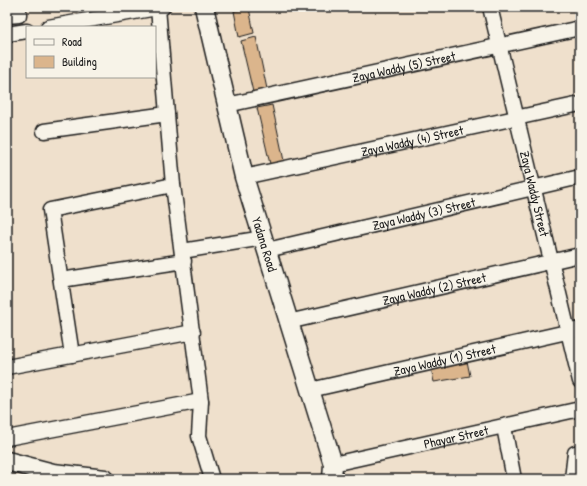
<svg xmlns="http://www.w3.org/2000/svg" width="587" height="486" font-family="'Patrick Hand',sans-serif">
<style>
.building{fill:#dbb58c;stroke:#1c1c1c}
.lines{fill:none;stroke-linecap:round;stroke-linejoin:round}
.minor-casing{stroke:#1c1c1c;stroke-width:17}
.major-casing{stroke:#1c1c1c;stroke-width:21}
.minor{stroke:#f7f3e8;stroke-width:14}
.major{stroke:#f7f3e8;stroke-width:18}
.labels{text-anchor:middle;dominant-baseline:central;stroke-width:3;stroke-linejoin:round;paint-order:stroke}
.street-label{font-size:13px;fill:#1c1c1c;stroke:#f7f3e8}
</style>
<rect width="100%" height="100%" fill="#efe0cc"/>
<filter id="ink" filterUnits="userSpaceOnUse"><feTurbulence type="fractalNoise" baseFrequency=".025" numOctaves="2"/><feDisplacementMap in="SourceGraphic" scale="8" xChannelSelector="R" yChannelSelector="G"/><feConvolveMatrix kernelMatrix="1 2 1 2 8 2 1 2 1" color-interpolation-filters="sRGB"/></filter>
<g filter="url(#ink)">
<g class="building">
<path d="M249,8l5,25 -15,4 -5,-26z"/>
<path d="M256,37l11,52 -14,3 -12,-51z"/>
<path d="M272,105l12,56 -14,3 -13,-56z"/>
<path d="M467,361l3,15 -36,6 -3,-14z"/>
</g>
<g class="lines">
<defs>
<g id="minor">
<path id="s1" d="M490,7l90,374"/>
<path d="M158,8l15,177 28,216 -2,35 13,43"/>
<path d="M7,16l12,-1v-8"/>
<path d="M48,27l115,-20"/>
<path d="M7,34l20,-3"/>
<path id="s2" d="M227,105l353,-77"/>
<path d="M44,131l123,-17"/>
<path id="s3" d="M244,177l336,-73"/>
<path id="s4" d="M267,250l313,-73"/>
<path d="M182,251l81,-13"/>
<path d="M61,280l123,-19"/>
<path id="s5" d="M288,322l292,-67"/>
<path d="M72,355l-22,-145 123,-25"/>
<path d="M7,367l186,-35"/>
<path id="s6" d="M310,390l270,-61"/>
<path d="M504,427l10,52"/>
<path d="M7,438l194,-37"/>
<path id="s7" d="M333,464l247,-55"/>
<path d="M572,479l3,-26 5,-1"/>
</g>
<g id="major">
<path id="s8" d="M204,7l40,170 89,287 -1,15"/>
<path d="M7,461l46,12 52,6"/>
</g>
</defs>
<use href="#minor" class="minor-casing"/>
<use href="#major" class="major-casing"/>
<use href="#minor" class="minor"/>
<use href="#major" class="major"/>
</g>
</g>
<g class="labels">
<g class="street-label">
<text stroke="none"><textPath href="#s2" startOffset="181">Zaya Waddy (5) Street</textPath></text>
<text stroke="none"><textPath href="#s3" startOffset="172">Zaya Waddy (4) Street</textPath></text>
<text stroke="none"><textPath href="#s1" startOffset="192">Zaya Waddy Street</textPath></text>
<text stroke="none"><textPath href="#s4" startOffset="161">Zaya Waddy (3) Street</textPath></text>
<text stroke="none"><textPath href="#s8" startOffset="245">Yadana Road</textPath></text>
<text stroke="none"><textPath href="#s5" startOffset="150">Zaya Waddy (2) Street</textPath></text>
<text stroke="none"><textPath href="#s6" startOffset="138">Zaya Waddy (1) Street</textPath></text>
<text stroke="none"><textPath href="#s7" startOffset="126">Phayar Street</textPath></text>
</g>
</g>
<rect width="587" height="486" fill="none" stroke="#f7f3e8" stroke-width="24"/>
<rect x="12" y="12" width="563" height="462" fill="none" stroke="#1c1c1c" stroke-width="1.5" filter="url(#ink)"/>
<rect x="26" y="26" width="130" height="52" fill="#f7f3e8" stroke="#9f9d96"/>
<rect x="34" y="39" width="20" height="6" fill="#f7f3e8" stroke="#9f9d96"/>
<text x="62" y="46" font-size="12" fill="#1c1c1c">Road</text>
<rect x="34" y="56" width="20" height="12" fill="#dbb58c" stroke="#9f9d96"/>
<text x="62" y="66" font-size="12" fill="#1c1c1c">Building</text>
</svg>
